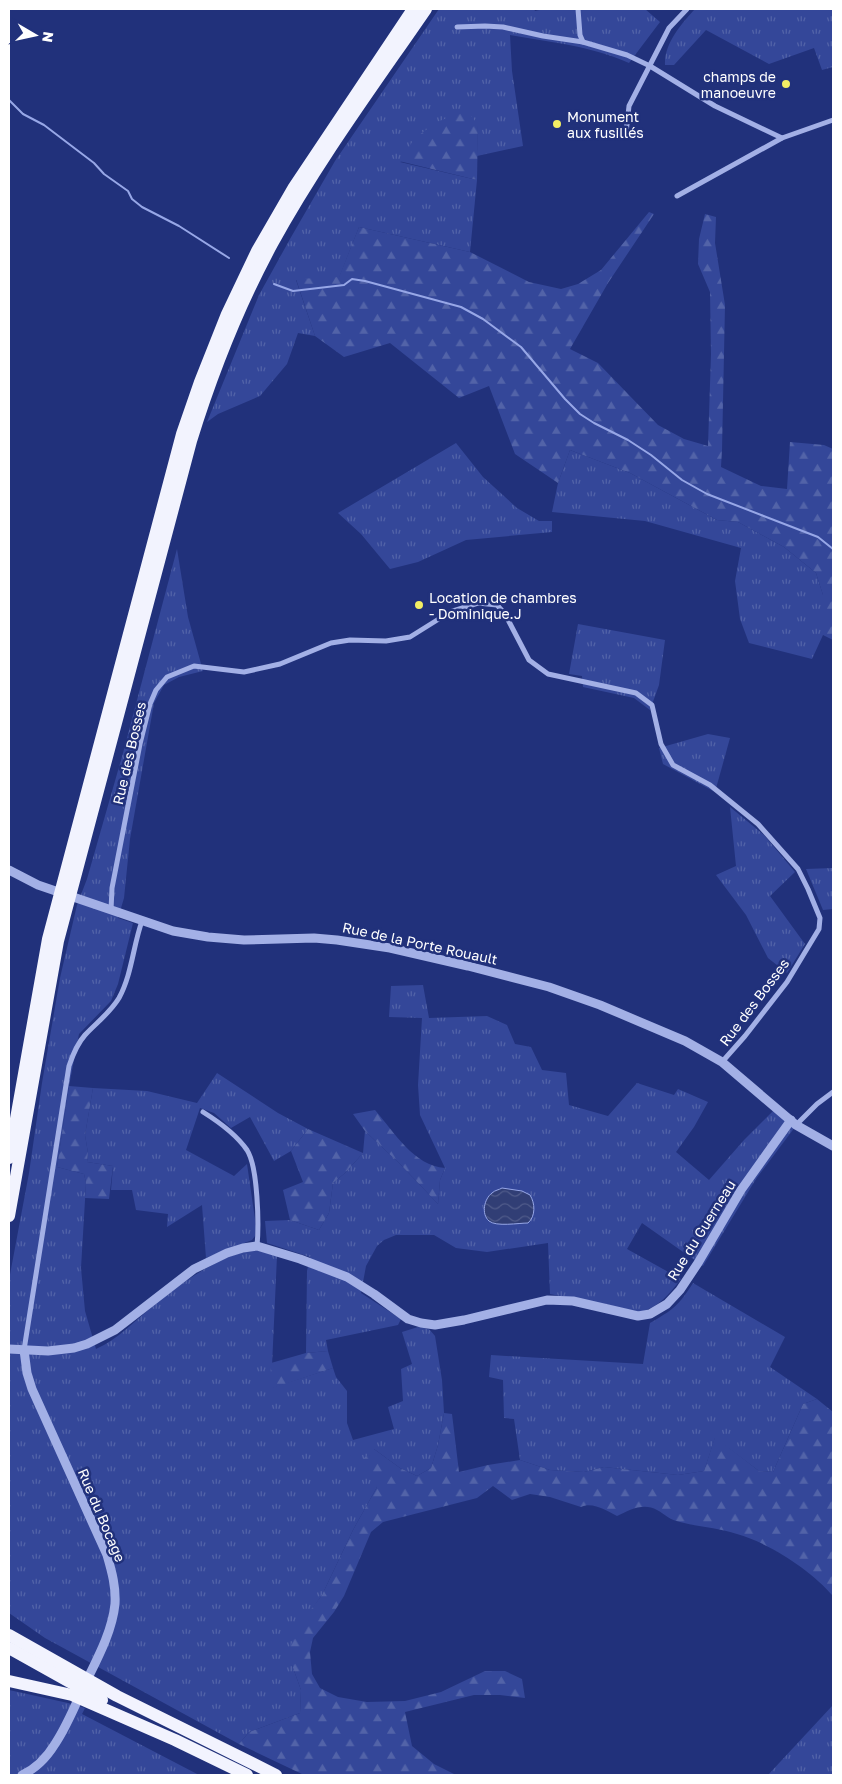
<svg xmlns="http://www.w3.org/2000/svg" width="842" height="1784" font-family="'Golos Text',sans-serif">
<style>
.grass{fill:url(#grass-tufts)}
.forest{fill:url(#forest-firs)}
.water{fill:url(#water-waves);stroke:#97a7e7}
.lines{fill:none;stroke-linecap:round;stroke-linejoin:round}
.stream{stroke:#97a7e7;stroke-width:2}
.minor{stroke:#a3b0e6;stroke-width:5}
.tertiary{stroke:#a3b0e6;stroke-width:9}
.trunk{stroke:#f2f3fe;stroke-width:12}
.poi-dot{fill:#f3ee64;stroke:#21317b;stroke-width:2}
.labels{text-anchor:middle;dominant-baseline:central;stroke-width:5;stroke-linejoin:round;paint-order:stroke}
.poi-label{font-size:14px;fill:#fff;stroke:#21317b;text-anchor:start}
.street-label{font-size:14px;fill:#fff;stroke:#21317b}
</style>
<defs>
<pattern id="grass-tufts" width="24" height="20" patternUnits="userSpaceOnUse" patternTransform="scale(1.25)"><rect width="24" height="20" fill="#344799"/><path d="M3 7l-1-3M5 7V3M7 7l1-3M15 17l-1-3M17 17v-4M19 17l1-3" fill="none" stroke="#5263a8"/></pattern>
<pattern id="forest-firs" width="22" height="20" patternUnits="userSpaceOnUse" patternTransform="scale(1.25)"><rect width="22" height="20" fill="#344799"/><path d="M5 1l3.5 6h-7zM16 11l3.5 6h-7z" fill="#5263a8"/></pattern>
<pattern id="water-waves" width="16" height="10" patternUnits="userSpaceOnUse" patternTransform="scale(1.25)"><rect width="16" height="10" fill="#313e75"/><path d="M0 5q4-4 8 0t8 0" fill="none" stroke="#505b8a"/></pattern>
</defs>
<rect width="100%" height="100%" fill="#21317b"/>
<g class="grass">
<path d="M439,9h95l1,2 9,-2h101l15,13 -31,41c-37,-17 -80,-21 -119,-28l2,36 11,75 -46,10 1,-31 -78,37 77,18 -7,72 -111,-25 -20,51 -43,2 19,56 -17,-3 -11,31 -27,32 -42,18 -11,8 52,-127 31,-56 45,-78z"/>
<path d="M695,9h138v58l-11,3 -8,-22 -45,16 -63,-34 -32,35h-9c-1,-21 16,-41 30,-56z"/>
<path d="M456,443l27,34 34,31 22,13h13v11l-86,8 -48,22 -28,7 -29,-35 -23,-21z"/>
<path d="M570,450l60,23 87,47 21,2 46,25 32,26 7,22 1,22 -1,18 -11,24 -63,-16 -9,-24 -5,-38 6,-33 -96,-27 -93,-9 6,-29z"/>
<path d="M177,549l11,68 15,54 -24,6 -15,8 -10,18 -24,136 -6,59 -6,20 15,5 -15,61 -7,17 -32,33 -10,52 -12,81 27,7 2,9 -5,85 4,43 11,38c22,-10 39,-28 58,-44 23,-19 67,-51 97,-54 9,-1 18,2 26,5l-6,132 62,-20 3,9 11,14v32l6,17 41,-11 -6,-22 15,-6 -2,-32 11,-5 -10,-32 16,-5 11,2 6,7 7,44 2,33 -6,32 -7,23 -14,8 -17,-8 -26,-19 3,38 -24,43 -31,65 -12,17 -18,53 9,25 -1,23 -51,19 -10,12 -194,-106 -36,-25v-333l20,-107 13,-90 18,-105 17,-73 10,-26 36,-126z"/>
<path d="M578,624l87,16 -6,45 -9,25 -16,-12 -51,-11 -1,-11 -13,-2z"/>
<path d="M708,734l22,4 -15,54 -52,-28 -4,-16z"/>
<path d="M730,807l34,28 31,37 -25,24 35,48 -18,29 -19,-15 -22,-43 -30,-40 20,-9z"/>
<path d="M833,868v41l-10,1 -17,-41z"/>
<path d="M423,985l6,33 58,-2 20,9 8,19 16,3 11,23 24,3 3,32 39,11 29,-33 37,12 4,-6 30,13 -14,25 -18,25 33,28 35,-40 31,-31 20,18 -39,52 -53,87 -61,-43 -15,26 54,30c-12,15 -21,27 -40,33l-91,-18 -2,-51 -61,9 -31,-4 -22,-13h-38l-12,5 -7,6 -11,20 -5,27 40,26 -3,6 -72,15 2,11 -22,2 1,-82 3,-14 -43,-14 -2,-22 25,-1 29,10 10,-17 4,-30 12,-10 18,-20 2,-22 36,34 37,39 2,-24 5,-12 -25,-53 -2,-30 4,-67 -33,-1 2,-31z"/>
<path d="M217,1073l61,40 30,16 -17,22 -17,10 -24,-44 -19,11 -17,-15 -14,-5 -14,42 48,26 13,-12 9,62 -1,10 -3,4 -46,18 -4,-53 -35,22 1,-13 -32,-4 -4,-20h-21l2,-24 -26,-4 1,-9 -3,-18 8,-47 54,3 50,12z"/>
<path d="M693,1283l92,54 -15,30 47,32 -14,5 -30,68 -14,-1 -44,-33 -11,33 -26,4 -74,-8 -20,5 -34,-2 -30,-10 -6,-41 -10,-1 -1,-38 -14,-3 2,-22 152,9 7,-41c23,-13 29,-18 43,-40z"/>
<path d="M9,1690l59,13 17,5 -3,6 117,61h-190z"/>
<path d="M833,1705v70h-65z"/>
</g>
<g class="forest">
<path d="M467,110l11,15 -1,55 -78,-19 16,-23 22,-16z"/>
<path d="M649,212l5,2 -46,69 -38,66 28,14 60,62 26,14 24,7 3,-92 -1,-62 -12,-28 1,-25 6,-25 11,3 -1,26 10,62 -3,145 -1,17 40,19 26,3 3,-47 34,3 9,4v191l-10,-5v-40l-7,-22 -32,-26 -46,-25 -21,-2 -87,-47 -60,-23 -12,33 -43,-29 -26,-68 -30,12 -69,-55 -46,14 -29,-21 -19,-57 43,-2 20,-50 111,25 59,30 32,7 17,-5 23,-14z"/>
<path d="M69,1086l24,2 -8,47 3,18 -1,9 26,4 -4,33 -24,-1 1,-15 -2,-9 -27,-7z"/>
<path d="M375,1110c19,22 39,56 70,58l-5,12 -2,24 -37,-39 -36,-34 -12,-17z"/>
<path d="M308,1129l55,24 -18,20 -12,10 -4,30 -10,17 -29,-10 -7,-30 20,-8 -12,-31z"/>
<path d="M328,1351l5,17 -63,21 1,-26 35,-10z"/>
<path d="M817,1399l16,13v184c-22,-26 -64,-53 -96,-62 -18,-6 -38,-7 -57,-12 -10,-2 -14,-7 -23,-12 -13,-8 -28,0 -40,6 -9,-5 -25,-15 -36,-9l-31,-10 -20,-3 -18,6 -19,-14 -16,12 -94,24 -12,10 -27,64 -10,16 -21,26 -3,14 2,22 8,14 18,9 29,5 38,-1 36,-9 44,-21h20l17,8 3,19 -25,-3h-26l-69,17 7,34 22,18 22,11h-152l-65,-31 10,-12 51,-19 1,-23 -9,-25 -2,-17 7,-20 25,-33 31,-65 24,-43 -15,-27 12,-11 26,19 17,8 14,-8 7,-23 6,-32 8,1 7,58 29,-7 32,-5 30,10 34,2 20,-5 74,8 26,-4 11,-34 44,34 14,1 30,-68z"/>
</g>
<path class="water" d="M502,1188l20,3 8,4c5,8 6,21 -2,28 -9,0 -32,4 -39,-2 -8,-7 -5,-22 3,-28 3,-3 7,-3 10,-5z"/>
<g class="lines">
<g class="stream">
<path d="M9,100l14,14 21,11 50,38 10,11 24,17 4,8 10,8 37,19 50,32"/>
<path d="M274,284l19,7 51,-6 8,-6 13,2 96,26 22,12 38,28 44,52 15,15 14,9 34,17 23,15 31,25 25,14 111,43 15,12"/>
</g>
<g class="minor">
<path d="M578,9l2,26 3,7"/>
<path d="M457,27l28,-1 18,1 40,9 40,6 44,13 23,11 65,40 67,32 51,-18"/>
<path d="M626,133l3,-27 40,-78 18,-19"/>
<path d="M677,196l105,-58"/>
<path d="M111,910l1,-22 28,-144 10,-40 6,-14 11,-13 27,-11 50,6 36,-8 51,-21 19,-3 36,1 24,-4 40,-25 28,-9 19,2 8,9 24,46 19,14 88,19 16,12 9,39 12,21 37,20 48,39 40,45 10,20 12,29 -1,11 -32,53 -42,54 -23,26"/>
<path d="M203,1112c16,10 33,22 44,38 11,17 12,75 10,96"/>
<path d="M796,1125l21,-21 16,-12"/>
<path d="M24,1350l45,-284c4,-12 8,-22 16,-31 11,-12 25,-22 34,-37 13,-24 14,-52 23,-77"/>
</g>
<g class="tertiary">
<path d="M9,870l29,15 135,46 35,6 36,3 70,-2 23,2 53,8 78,18 81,21 51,18 85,36 37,21 74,63 37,21"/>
<path d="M9,1349l39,2 26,-3 13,-4 28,-14 79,-61 33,-16 16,-5 14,-2 43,13 47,18 27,17 34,25 13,4 14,2 29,-5 83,-20 26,1 65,15 12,-2 17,-10 13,-14 18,-27 43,-73 50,-70"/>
<path d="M22,1775c13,-6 25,-18 33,-31 12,-18 20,-38 29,-58 12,-25 28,-53 31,-82 1,-17 -3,-32 -8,-49l-75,-166 -5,-16 -3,-23"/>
</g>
<g class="trunk">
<path d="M9,1158l39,-219 134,-505 18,-52 27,-68 30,-63 37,-64 119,-178"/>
<path d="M9,1216l49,-275 133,-500c21,-68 47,-134 81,-197 45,-82 101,-158 154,-235"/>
<path d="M9,1635l108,61 159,79"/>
<path d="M9,1648l93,52"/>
<path d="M9,1681l63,14 103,45 72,35"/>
</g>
</g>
<g class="poi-dot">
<circle cx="786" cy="84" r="5"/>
<circle cx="557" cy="124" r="5"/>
<circle cx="419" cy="605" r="5"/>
</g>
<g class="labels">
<g class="poi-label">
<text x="776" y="76" text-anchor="end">champs de<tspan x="776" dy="16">manoeuvre</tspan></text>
<text x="567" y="116">Monument<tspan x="567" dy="16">aux fusillés</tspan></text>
<text x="429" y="597">Location de chambres<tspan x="429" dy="16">- Dominique.J</tspan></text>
</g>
<g class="street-label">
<text transform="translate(129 753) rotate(-77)">Rue des Bosses</text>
<text transform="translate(420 943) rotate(12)">Rue de la Porte Rouault</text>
<text transform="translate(754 1002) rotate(-53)">Rue des Bosses</text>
<text transform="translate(701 1230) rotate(-58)">Rue du Guerneau</text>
<text transform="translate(102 1515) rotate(67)">Rue du Bocage</text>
</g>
</g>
<rect width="842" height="1784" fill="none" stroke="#ffffff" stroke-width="20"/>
<g transform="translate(35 35) rotate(99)" stroke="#21317b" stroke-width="4" paint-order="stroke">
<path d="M0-4L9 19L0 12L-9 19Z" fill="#ffffff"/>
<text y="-8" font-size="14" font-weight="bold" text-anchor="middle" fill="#ffffff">N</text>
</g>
</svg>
